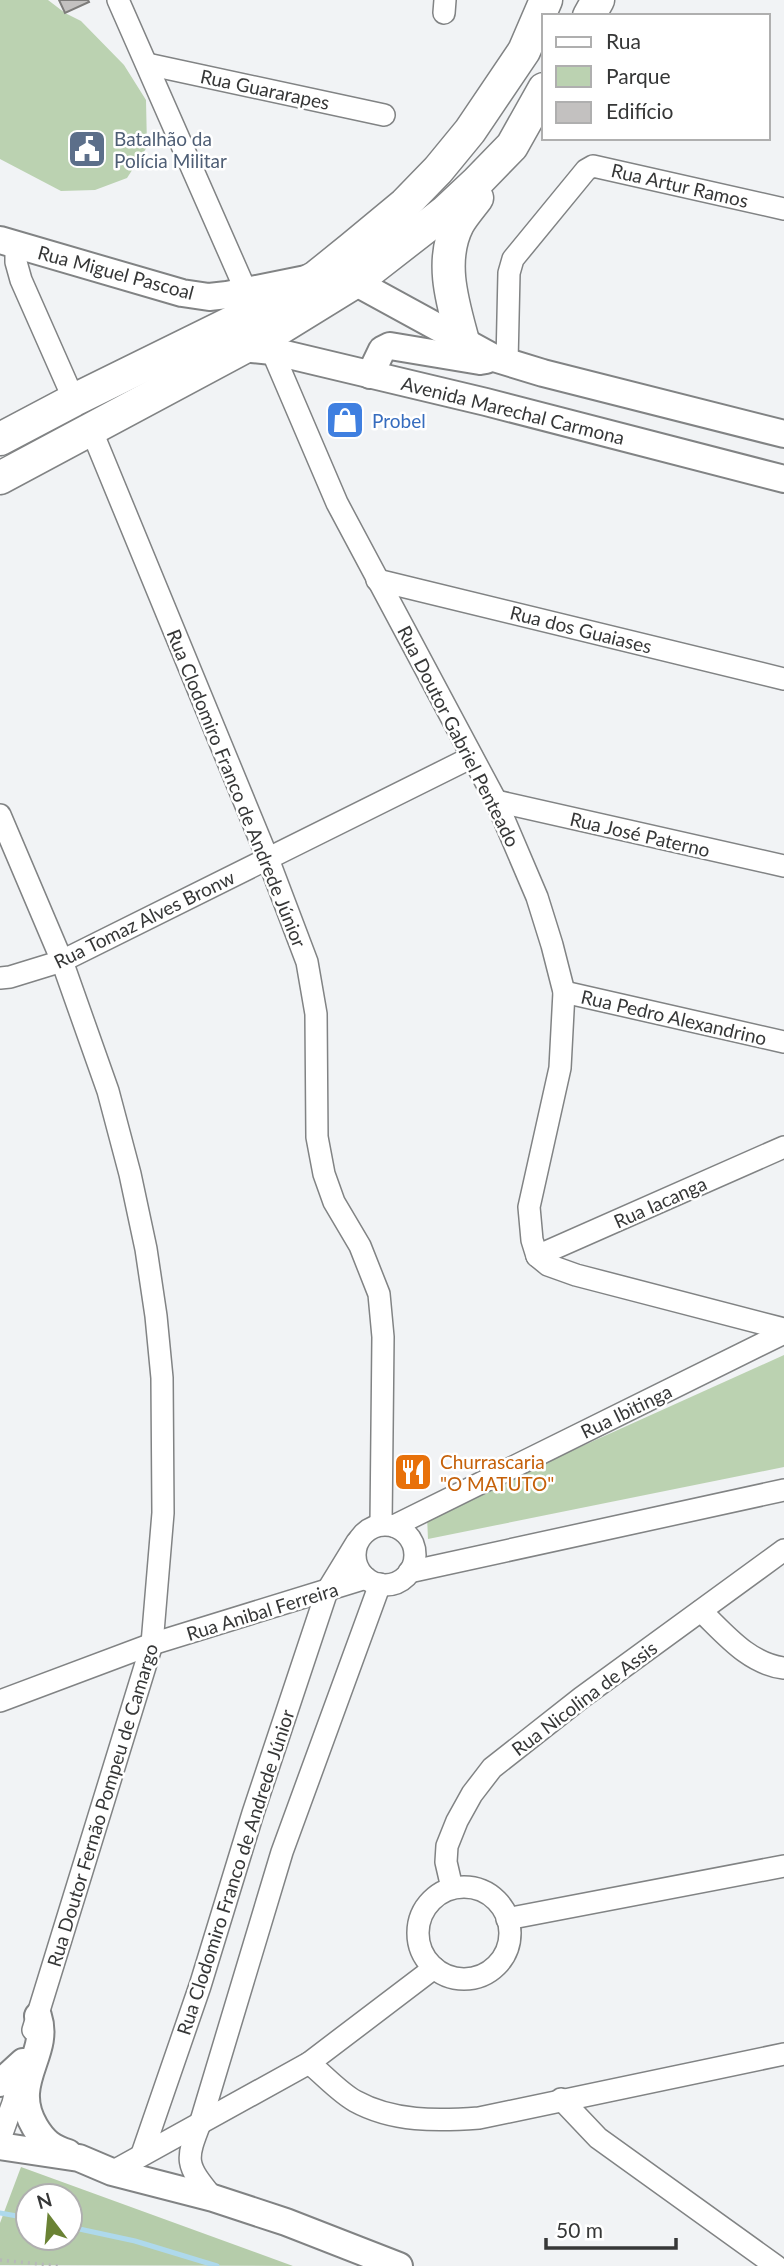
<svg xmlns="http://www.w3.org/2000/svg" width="784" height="2266" font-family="Lato,sans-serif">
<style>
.green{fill:#bbd2b1}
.forest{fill:#b5ccaa;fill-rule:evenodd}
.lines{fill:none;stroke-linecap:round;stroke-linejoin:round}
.stream{stroke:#aed9ec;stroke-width:5}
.building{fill:#c3c1c0;stroke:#7d7c7a;stroke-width:2}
.minor-casing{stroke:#818384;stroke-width:24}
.major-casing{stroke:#818384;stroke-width:30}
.highway-casing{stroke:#818384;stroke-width:35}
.path{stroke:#b6b8b9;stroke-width:3.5;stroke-dasharray:2 5;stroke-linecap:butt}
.minor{stroke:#fff;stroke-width:21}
.major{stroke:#fff;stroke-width:26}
.highway{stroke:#fff;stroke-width:32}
.labels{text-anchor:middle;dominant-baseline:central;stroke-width:5;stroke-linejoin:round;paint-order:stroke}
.street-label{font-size:19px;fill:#363737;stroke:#fff}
.service-label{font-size:19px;fill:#4e5e75;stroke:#fff;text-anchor:start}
.shop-label{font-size:19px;fill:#366cbe;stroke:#fff;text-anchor:start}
.food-label{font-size:19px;fill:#c56008;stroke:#fff;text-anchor:start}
</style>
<rect width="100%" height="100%" fill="#f1f3f5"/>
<g class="green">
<path d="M0,0h48l17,13 16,8 43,44 22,35 1,47 -20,31 -32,12 -34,1 -61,-32z"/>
<path d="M784,1355v112l-356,72 -1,-23z"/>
</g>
<path class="forest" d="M21,2167l272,99 -293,-1v-42zM28,2196h42v42h-42z"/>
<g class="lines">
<g class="stream">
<path d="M0,2213l28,5"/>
<path d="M70,2227l65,14 82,25"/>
</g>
</g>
<path class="building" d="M59,0h29l1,2 -24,11z"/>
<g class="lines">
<defs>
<g id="minor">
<path d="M118,0l128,291"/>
<path d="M444,13l1,-13"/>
<path d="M147,64l237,51"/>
<path d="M16,244v18l5,18 53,120"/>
<path d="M272,351l65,152 159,298 41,96 15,48 12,47 -4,76 -31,139 3,33 5,16 11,9 28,10 208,54"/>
<path d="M507,362l2,-89 4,-14 73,-89 7,-4 191,43"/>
<path d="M91,429l177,430 39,103 9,52 1,123 7,37 10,28 26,44 19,48 4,43 -2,188"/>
<path d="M377,580l407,99"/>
<path d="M496,801l288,65"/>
<path d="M0,815l62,146 46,130 22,83 16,75 10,67 6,62 1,135 -11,131 -119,386"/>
<path d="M0,978l10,-1 52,-16 410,-204"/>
<path d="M564,992l220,50"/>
<path d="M537,1256l247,-109"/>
<circle cx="385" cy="1555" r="30"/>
<path d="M394,1526l390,-193"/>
<path d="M409,1572l375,-82"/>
<path d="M701,1611c24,23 48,53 83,57"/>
<path d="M0,1701l152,-57 214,-66"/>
<circle cx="464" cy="1933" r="46"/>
<path d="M452,1888l-6,-26 1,-16 10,-25 15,-27 20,-26 89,-70 203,-148"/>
<path d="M507,1919l277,-53"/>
<path d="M309,2063c15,12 30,29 46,38 38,21 82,20 124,17l305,-64"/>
<path d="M561,2099l37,39 178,128"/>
<path d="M0,2139l13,-36 7,-29"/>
<path d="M142,2154l58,-168 53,-173 74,-222 30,-49"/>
<path d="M112,2172l197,-109 125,-95"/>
<path d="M213,2198c-28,-34 -28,-37 -12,-77l81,-269 98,-268"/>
</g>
<g id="major">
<path d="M0,240l182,53 27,4 18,-2 89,-18 39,5 139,76 49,15 241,61"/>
<path d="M241,348l31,3 214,51 298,77"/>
<path d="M370,375l12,-25 8,-4 90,15 6,-1"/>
<path d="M38,2016c13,39 -30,66 -3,111 9,15 17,21 33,26"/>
<path d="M0,2083l23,-21"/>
<path d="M0,2146l79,12 33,14 101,26 73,24 113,44"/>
</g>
<g id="highway">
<path d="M589,16l9,-16"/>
<path d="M463,341c-10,-37 -24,-80 -5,-117 5,-9 13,-18 19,-26"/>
<path d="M0,439l74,-39 185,-91 57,-32 36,-29 53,-44 33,-34 32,-39 54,-80 22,-51"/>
<path d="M0,478l282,-151 73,-45 90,-70 32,-30 35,-36 32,-57"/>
</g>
</defs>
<use href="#minor" class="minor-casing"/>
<use href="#major" class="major-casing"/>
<use href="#highway" class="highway-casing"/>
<path class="path" d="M0,2260l59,6"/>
<use href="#minor" class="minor"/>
<use href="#major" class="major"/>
<use href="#highway" class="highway"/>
</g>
<defs>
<symbol id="civic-square" viewBox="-11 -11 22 22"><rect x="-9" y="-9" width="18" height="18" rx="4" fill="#5c6f8a" stroke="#fff"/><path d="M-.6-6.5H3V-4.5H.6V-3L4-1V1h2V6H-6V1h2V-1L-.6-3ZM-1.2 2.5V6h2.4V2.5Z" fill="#fff"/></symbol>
<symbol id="shop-square" viewBox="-11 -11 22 22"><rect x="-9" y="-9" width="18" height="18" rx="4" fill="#3f7fe0" stroke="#fff"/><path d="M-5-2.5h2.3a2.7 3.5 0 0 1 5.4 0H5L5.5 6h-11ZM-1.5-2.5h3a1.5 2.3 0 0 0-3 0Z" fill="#fff"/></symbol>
<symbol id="restaurant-square" viewBox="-11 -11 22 22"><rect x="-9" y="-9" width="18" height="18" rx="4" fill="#e8710a" stroke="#fff"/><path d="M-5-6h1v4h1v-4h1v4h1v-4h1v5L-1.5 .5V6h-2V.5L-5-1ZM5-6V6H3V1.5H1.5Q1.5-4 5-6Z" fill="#fff"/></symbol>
</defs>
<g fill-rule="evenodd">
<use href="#civic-square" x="65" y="127" width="44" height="44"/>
<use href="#shop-square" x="323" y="398" width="44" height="44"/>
<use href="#restaurant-square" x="391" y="1450" width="44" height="44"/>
</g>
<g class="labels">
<g class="street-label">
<text transform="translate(265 89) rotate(12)">Rua Guararapes</text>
<text transform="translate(680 185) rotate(13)">Rua Artur Ramos</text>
<text transform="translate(116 272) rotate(15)">Rua Miguel Pascoal</text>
<text transform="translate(513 410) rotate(14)">Avenida Marechal Carmona</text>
<text transform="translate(581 629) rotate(14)">Rua dos Guaiases</text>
<text transform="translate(459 736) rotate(63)">Rua Doutor Gabriel Penteado</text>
<text transform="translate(237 788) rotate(68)">Rua Clodomiro Franco de Andrede Júnior</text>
<text transform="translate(640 834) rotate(13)">Rua José Paterno</text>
<text transform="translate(144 919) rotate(-26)">Rua Tomaz Alves Bronw</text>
<text transform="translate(674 1017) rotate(13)">Rua Pedro Alexandrino</text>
<text transform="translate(660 1202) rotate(-24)">Rua Iacanga</text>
<text transform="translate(626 1411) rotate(-26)">Rua Ibitinga</text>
<text transform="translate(262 1611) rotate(-17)">Rua Anibal Ferreira</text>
<text transform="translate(584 1698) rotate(-37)">Rua Nicolina de Assis</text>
<text transform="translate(102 1805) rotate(-73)">Rua Doutor Fernão Pompeu de Camargo</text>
<text transform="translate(235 1872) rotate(-72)">Rua Clodomiro Franco de Andrede Júnior</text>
</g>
<g class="service-label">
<text x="114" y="138">Batalhão da<tspan x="114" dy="22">Polícia Militar</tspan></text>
</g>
<g class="shop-label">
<text x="372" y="420">Probel</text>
</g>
<g class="food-label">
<text x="440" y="1461">Churrascaria<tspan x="440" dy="22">"O MATUTO"</tspan></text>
</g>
</g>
<rect x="542" y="14" width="228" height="126" fill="#ffffff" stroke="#afafaf" stroke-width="2"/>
<rect x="556" y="37" width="35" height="10" fill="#ffffff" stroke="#afafaf" stroke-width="2"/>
<text x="606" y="49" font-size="21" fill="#363737">Rua</text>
<rect x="556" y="66" width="35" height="21" fill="#bbd2b1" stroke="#afafaf" stroke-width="2"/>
<text x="606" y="84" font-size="21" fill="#363737">Parque</text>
<rect x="556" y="102" width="35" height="21" fill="#c3c1c0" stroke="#afafaf" stroke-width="2"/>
<text x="606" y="119" font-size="21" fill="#363737">Edifício</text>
<g transform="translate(49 2217) rotate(344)"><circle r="33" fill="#ffffff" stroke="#afafaf" stroke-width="2"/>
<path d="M0-5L12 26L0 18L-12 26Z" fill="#6a8234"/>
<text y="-10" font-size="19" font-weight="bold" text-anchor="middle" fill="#363737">N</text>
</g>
<path d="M546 2238v10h130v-10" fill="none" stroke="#363737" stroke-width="3.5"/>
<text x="556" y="2238" font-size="21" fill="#363737" stroke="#ffffff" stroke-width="5" paint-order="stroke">50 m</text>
</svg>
